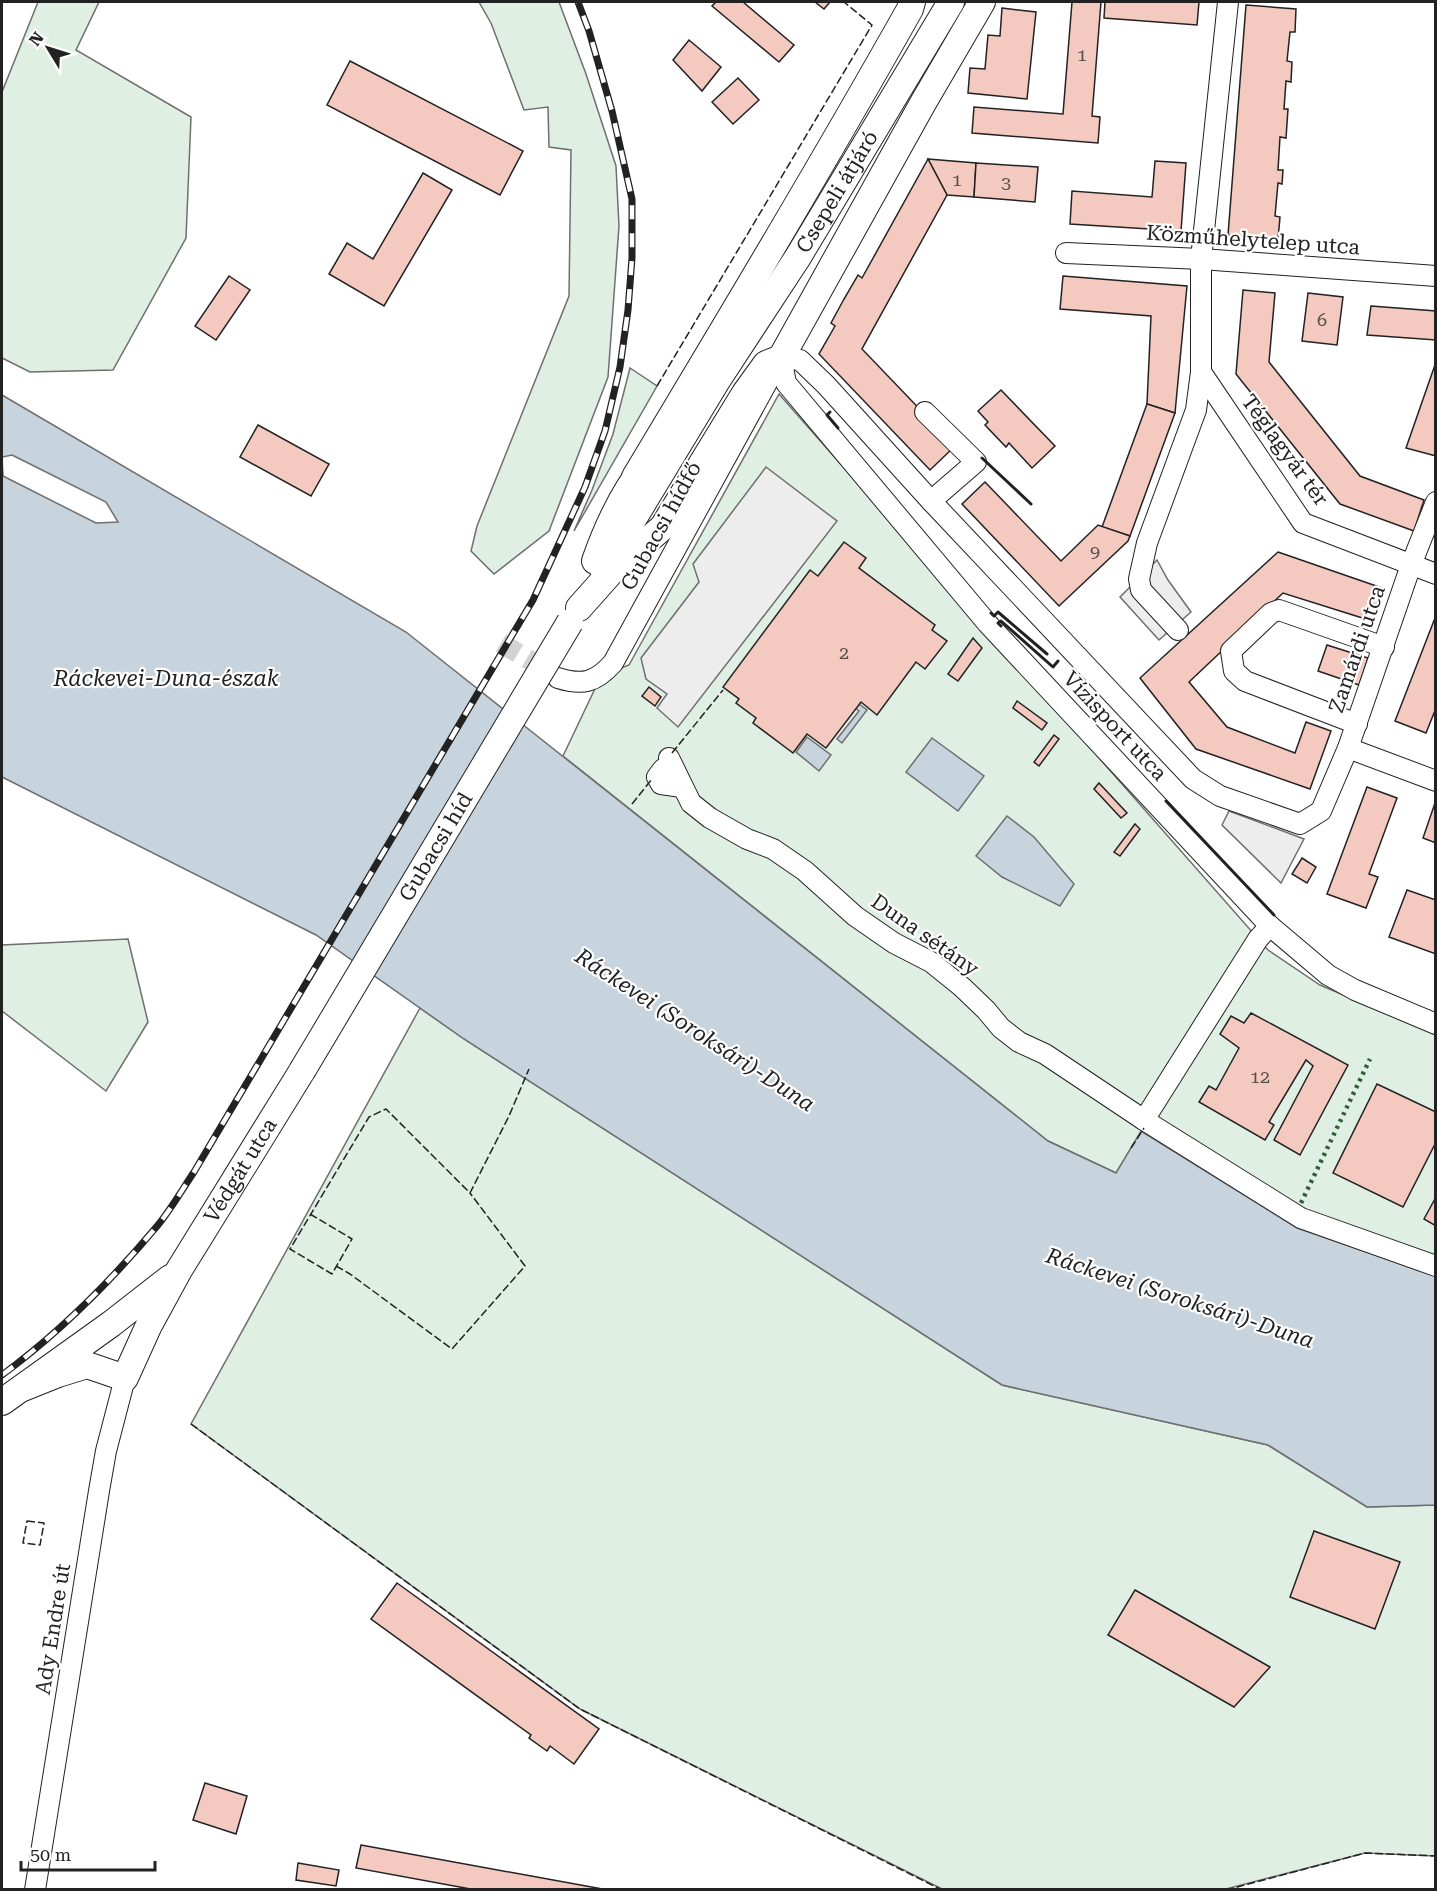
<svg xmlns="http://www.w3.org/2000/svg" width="1437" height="1891" font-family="'Roboto Serif',serif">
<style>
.green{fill:#e0efe3;stroke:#6f6f6f;stroke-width:1.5}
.parking{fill:#ededed;stroke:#6f6f6f;stroke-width:1.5}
.water{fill:#c7d3dd;stroke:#6f6f6f;stroke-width:1.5}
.pier{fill:#fff;stroke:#6f6f6f;stroke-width:1.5}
.building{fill:#f3c9c0;stroke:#222;stroke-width:1.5}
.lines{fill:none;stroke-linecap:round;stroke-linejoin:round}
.minor-tunnel{stroke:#d3d3d3;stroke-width:20;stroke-dasharray:20 10;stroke-linecap:butt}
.minor-casing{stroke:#222;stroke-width:22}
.major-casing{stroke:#222;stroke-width:28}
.minor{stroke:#fff;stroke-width:20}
.major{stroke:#fff;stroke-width:26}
.rail-casing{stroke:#222;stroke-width:7}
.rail{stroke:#fff;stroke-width:4.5;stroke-dasharray:14;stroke-linecap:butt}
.major-bridge-casing{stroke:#222;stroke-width:28;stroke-linecap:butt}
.major-bridge{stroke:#fff;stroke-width:26}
.hedge{stroke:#2f5e38;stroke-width:4.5;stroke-dasharray:3 4.5;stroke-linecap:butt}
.fence{stroke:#222;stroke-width:1.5;stroke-dasharray:8 3;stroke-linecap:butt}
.wall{stroke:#222;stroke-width:3}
.labels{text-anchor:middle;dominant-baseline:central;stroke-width:4.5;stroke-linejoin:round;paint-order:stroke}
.number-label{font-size:18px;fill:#564c4a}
.street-label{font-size:21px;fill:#222;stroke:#fff}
.water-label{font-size:22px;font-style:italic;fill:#222;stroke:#fff}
</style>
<rect width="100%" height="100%" fill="#fff"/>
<g class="green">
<path d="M38,2h61l-23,48 115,67 -5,121 -73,132 -83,2 -28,-14v-266z"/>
<path d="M479,2h80l27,72 30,92 3,60 -11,151 -59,154 -55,43 -23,-23 6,-25 92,-230 2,-146 -22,-3 -1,-40 -24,3 -33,-87z"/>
<path d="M630,368l27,18 -83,145 18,-41 21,-56z"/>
<path d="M779,394l489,556 52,35 115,49v242l-138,-48 -155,-97 -26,42 -68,-32 -485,-385 38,-80 28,-11z"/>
<path d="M128,939l20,83 -42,69 -104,-80v-66z"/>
<path d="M420,1008l44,31 538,346 266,60 99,62 68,-2v351l-70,-3 -139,36h-284l-362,-180 -389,-285z"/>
</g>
<g class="parking">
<path d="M766,467l71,54 -159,206 -21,-19 10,-14 -21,-15 -5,-21 58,-76 -6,-18z"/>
<path d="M1157,560l11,20 23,32 -32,28 -39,-43z"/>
<path d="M1229,811l75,28 -23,44 -59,-58z"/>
</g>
<g class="water">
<path d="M2,395l404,237 642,509 68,32 25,-42 156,97 138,48v229l-68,2 -99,-62 -266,-60 -538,-346 -148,-104 -314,-158z"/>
<path d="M855,701l12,9 -25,33 -5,-4 22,-28 -6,-5z"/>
<path d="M807,737l24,18 -12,16 -23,-19z"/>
<path d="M932,738l52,38 -26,35 -52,-39z"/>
<path d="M1007,816l27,21 40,47 -14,22 -58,-29 -26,-21z"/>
</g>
<path class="pier" d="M12,455l94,47 12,20 -22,1 -93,-47 -1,-19z"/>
<g class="building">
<path d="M716,2h27l51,43 -15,17 -67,-56z"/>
<path d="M815,2h15l-6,7z"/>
<path d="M1072,2h29l-9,114 8,1 -2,26 -126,-10 2,-26 89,7z"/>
<path d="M1105,2h94l-2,23 -93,-7z"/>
<path d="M1246,5l50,4 -1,23h-5l-3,29 5,1 -1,20 -5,-1 -2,28h4l-2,29 -6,-1 -2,33h5l-1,14 -4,-1 -3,33 5,1 -2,22 -50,-4z"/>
<path d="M1002,8l34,4 -9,87 -59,-6 2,-25 15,1 3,-34 12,1z"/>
<path d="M689,40l32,27 -19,24 -29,-31z"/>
<path d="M350,61l173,90 -23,44 -173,-90z"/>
<path d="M738,78l21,22 -26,24 -21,-22z"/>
<path d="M928,159l48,4 -2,34 -27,-2z"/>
<path d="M928,159l19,36 -85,154 93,97 -25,24 -111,-116 16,-28 -4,-3 13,-24 14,-24 4,3z"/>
<path d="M1155,161l31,2 -5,68 -111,-7 2,-33 80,6z"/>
<path d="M976,163l62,4 -3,35 -61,-5z"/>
<path d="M423,173l29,17 -68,116 -55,-32 18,-31 26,16z"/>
<path d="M229,276l21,14 -34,50 -21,-14z"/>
<path d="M1063,276l124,10 -12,127 -28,-9 4,-88 -91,-7z"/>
<path d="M1243,290l32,3 -6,69 91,114 64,24 -10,31 -74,-27 -104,-130z"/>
<path d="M1308,293l35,4 -6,48 -35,-4z"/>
<path d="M1371,306l65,5v29l-69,-5z"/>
<path d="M1436,362v94l-30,-8z"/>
<path d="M1001,390l54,56 -23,22 -23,-25 -3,4 -21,-22 3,-3 -10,-11z"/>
<path d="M1147,404l28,9 -45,123 -28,-9z"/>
<path d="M258,425l71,39 -18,32 -71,-39z"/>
<path d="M985,482l76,79 37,-36 32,11 -2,5 -69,65 -97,-102z"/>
<path d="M844,542l22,16 -7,10 76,57 -3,5 15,11 -22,28 -9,-7 -39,53 -16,-13 -35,46 -19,-14 -14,19 -40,-30 3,-5 -20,-15 3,-4 -16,-12 87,-117 8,6z"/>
<path d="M1278,552l107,37 -13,32 -89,-28 -94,89 38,45 68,26 11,-31 25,9 -21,58 -114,-40 -56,-71z"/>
<path d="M1435,618l1,90 -10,25 -31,-12z"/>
<path d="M973,638l9,10 -24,33 -10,-7z"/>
<path d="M1327,645l41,13 -9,27 -41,-14z"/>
<path d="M649,687l12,10 -6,9 -13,-10z"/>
<path d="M1017,701l30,22 -5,7 -29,-22z"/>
<path d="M1054,735l5,4 -20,27 -5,-4z"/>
<path d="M1099,783l28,30 -6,5 -27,-29z"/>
<path d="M1367,787l30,11 -28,76 9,3 -12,31 -39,-14z"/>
<path d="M1435,803h1v40l-13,-5z"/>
<path d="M1135,824l5,5 -20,27 -6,-4z"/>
<path d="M1302,858l14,9 -9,16 -15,-9z"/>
<path d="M1407,890l29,10v54l-47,-17z"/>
<path d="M1251,1013l97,52 -48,90 -26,-15 39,-74 -7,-6 -37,62 5,3 -9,15 -66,-38 10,-16 7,4 23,-42 -19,-14 11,-18 13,7z"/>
<path d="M1377,1084l59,28v30l-33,65 -70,-34z"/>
<path d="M1436,1197v29l-12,-7z"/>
<path d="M1314,1531l86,31 -25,67 -85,-32z"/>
<path d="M397,1583l202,146 -25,35 -24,-18 -3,5 -18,-13 2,-3 -160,-116z"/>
<path d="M1135,1590l135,77 -36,40 -126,-72z"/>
<path d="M205,1783l42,13 -11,38 -43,-14z"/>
<path d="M361,1845l247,45h-132l-120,-22z"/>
<path d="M298,1863l41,7 -3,16 -40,-6z"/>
</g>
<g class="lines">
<path class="minor-tunnel" d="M501,643l52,31"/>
<defs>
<g id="minor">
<path d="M1066,253l135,6 235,17"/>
<path d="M781,358l19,2 26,25 105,116 262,278 27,17 80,28 21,-13 27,-63 63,-183 25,-63"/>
<path d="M781,358l5,25 202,241 282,302 58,49 27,15 81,34"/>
<path d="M1201,372l102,151 133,51"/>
<path d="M925,412l51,50 -45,39"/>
<path d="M1178,630l-37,-40 -2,-11 8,-36 49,-133 5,-38v-113l27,-257"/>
<path d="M558,678c25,8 38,4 55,-15l162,-295"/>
<path d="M1357,724l-112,-43 -11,-10 -3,-20 40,-38 8,-3 105,37"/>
<path d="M1348,748l88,33"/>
<path d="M669,758l22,45 19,15 37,21 26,10 32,22 50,45 39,27 37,19 31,25 24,23 15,18 18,14 26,12 99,66 157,98 135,48"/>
<path d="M675,771l-7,-3 -5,1 -6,8 4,7 21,3"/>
<path d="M1144,1120l114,-181 12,-13"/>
<path d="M35,1890l64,-399 7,-40 19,-73"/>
</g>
<g id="major">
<path d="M635,477c93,-155 186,-310 275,-468l2,-7"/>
<path d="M595,561c12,-34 28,-69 51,-97"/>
<path id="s1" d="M603,569l115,-190 80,-122 153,-255"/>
<path d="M579,608l32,-36 52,-45 82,-134 21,-29 15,-6 142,-255 59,-101"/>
<path id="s2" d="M23,1388l35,-14 29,-9 38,13 24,-53 30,-55 123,-199"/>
<path d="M2,1402l109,-78 59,-46"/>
</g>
</defs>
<use href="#minor" class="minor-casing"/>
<use href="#major" class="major-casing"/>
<use href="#minor" class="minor"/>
<use href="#major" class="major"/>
<defs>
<path id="rail" d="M2,1375c57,-42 110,-95 156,-150 13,-16 24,-35 36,-53l339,-572 52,-113 20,-56 15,-64 8,-57 4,-52v-59l-20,-88 -23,-80 -11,-29"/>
</defs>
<use href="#rail" class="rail-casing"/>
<use href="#rail" class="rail"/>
<defs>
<g id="major-bridge">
<path id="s3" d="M302,1071l268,-449"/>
</g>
</defs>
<use href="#major-bridge" class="major-bridge-casing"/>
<use href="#major-bridge" class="major-bridge"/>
<path class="hedge" d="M1301,1203l69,-144"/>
<g class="fence">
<path d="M657,386l215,-361 -28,-23"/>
<path d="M672,753l51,-63"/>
<path d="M632,804l20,-25"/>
<path d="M1131,1148l13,-20"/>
<path d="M310,1214l42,25 -20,35 -42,-25 79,-132 17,-8 84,84 39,-77 20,-47"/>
<path d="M336,1266l14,8 102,75 73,-83 -55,-73"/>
<path d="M191,1424l389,285 362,181"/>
<path d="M27,1521l17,2 -4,22 -17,-2z"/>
<path d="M1226,1890l139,-37 71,3"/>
</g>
<g class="wall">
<path d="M830,412l-3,3 11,13"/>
<path d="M982,458l49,46"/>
<path d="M991,613l3,3 4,-4 49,42"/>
<path d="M1001,626l-3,-3 3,-2 52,46 5,-6"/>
<path d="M1166,801l108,114"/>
</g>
</g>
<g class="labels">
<g class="number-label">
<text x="1082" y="54">1</text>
<text x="957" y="179">1</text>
<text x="1006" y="182">3</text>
<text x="1322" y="319">6</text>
<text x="1095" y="551">9</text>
<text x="844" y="652">2</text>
<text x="1260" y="1076">12</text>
</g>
<g class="street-label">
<text stroke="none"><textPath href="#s1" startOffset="444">Csepeli átjáró</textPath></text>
<text transform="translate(1253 240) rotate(4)">Közműhelytelep utca</text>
<text transform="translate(1285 450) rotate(54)">Téglagyár tér</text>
<text transform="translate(661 526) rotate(-61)">Gubacsi hídfő</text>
<text transform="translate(1357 649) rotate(-71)">Zamárdi utca</text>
<text transform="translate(1115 726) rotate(47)">Vízisport utca</text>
<text stroke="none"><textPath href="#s3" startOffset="261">Gubacsi híd</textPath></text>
<text transform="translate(925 935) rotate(35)">Duna sétány</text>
<text stroke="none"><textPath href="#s2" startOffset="346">Védgát utca</textPath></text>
<text transform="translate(53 1629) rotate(-81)">Ady Endre út</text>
</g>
<g class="water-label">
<text x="166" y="678">Ráckevei-Duna-észak</text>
<text transform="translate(695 1030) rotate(33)">Ráckevei (Soroksári)-Duna</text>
<text transform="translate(1180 1298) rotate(18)">Ráckevei (Soroksári)-Duna</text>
</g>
</g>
<rect width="1437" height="1891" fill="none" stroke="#222222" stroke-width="6"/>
<g transform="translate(48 48) rotate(308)" stroke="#ffffff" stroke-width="4.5" paint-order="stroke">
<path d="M0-4.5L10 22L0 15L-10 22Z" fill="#222222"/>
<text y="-9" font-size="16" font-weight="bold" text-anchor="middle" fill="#222222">N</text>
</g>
<path d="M21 1861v9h134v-9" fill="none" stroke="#222222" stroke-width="3"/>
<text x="30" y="1861" font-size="18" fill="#222222" stroke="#ffffff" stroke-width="4.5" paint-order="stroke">50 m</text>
</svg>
